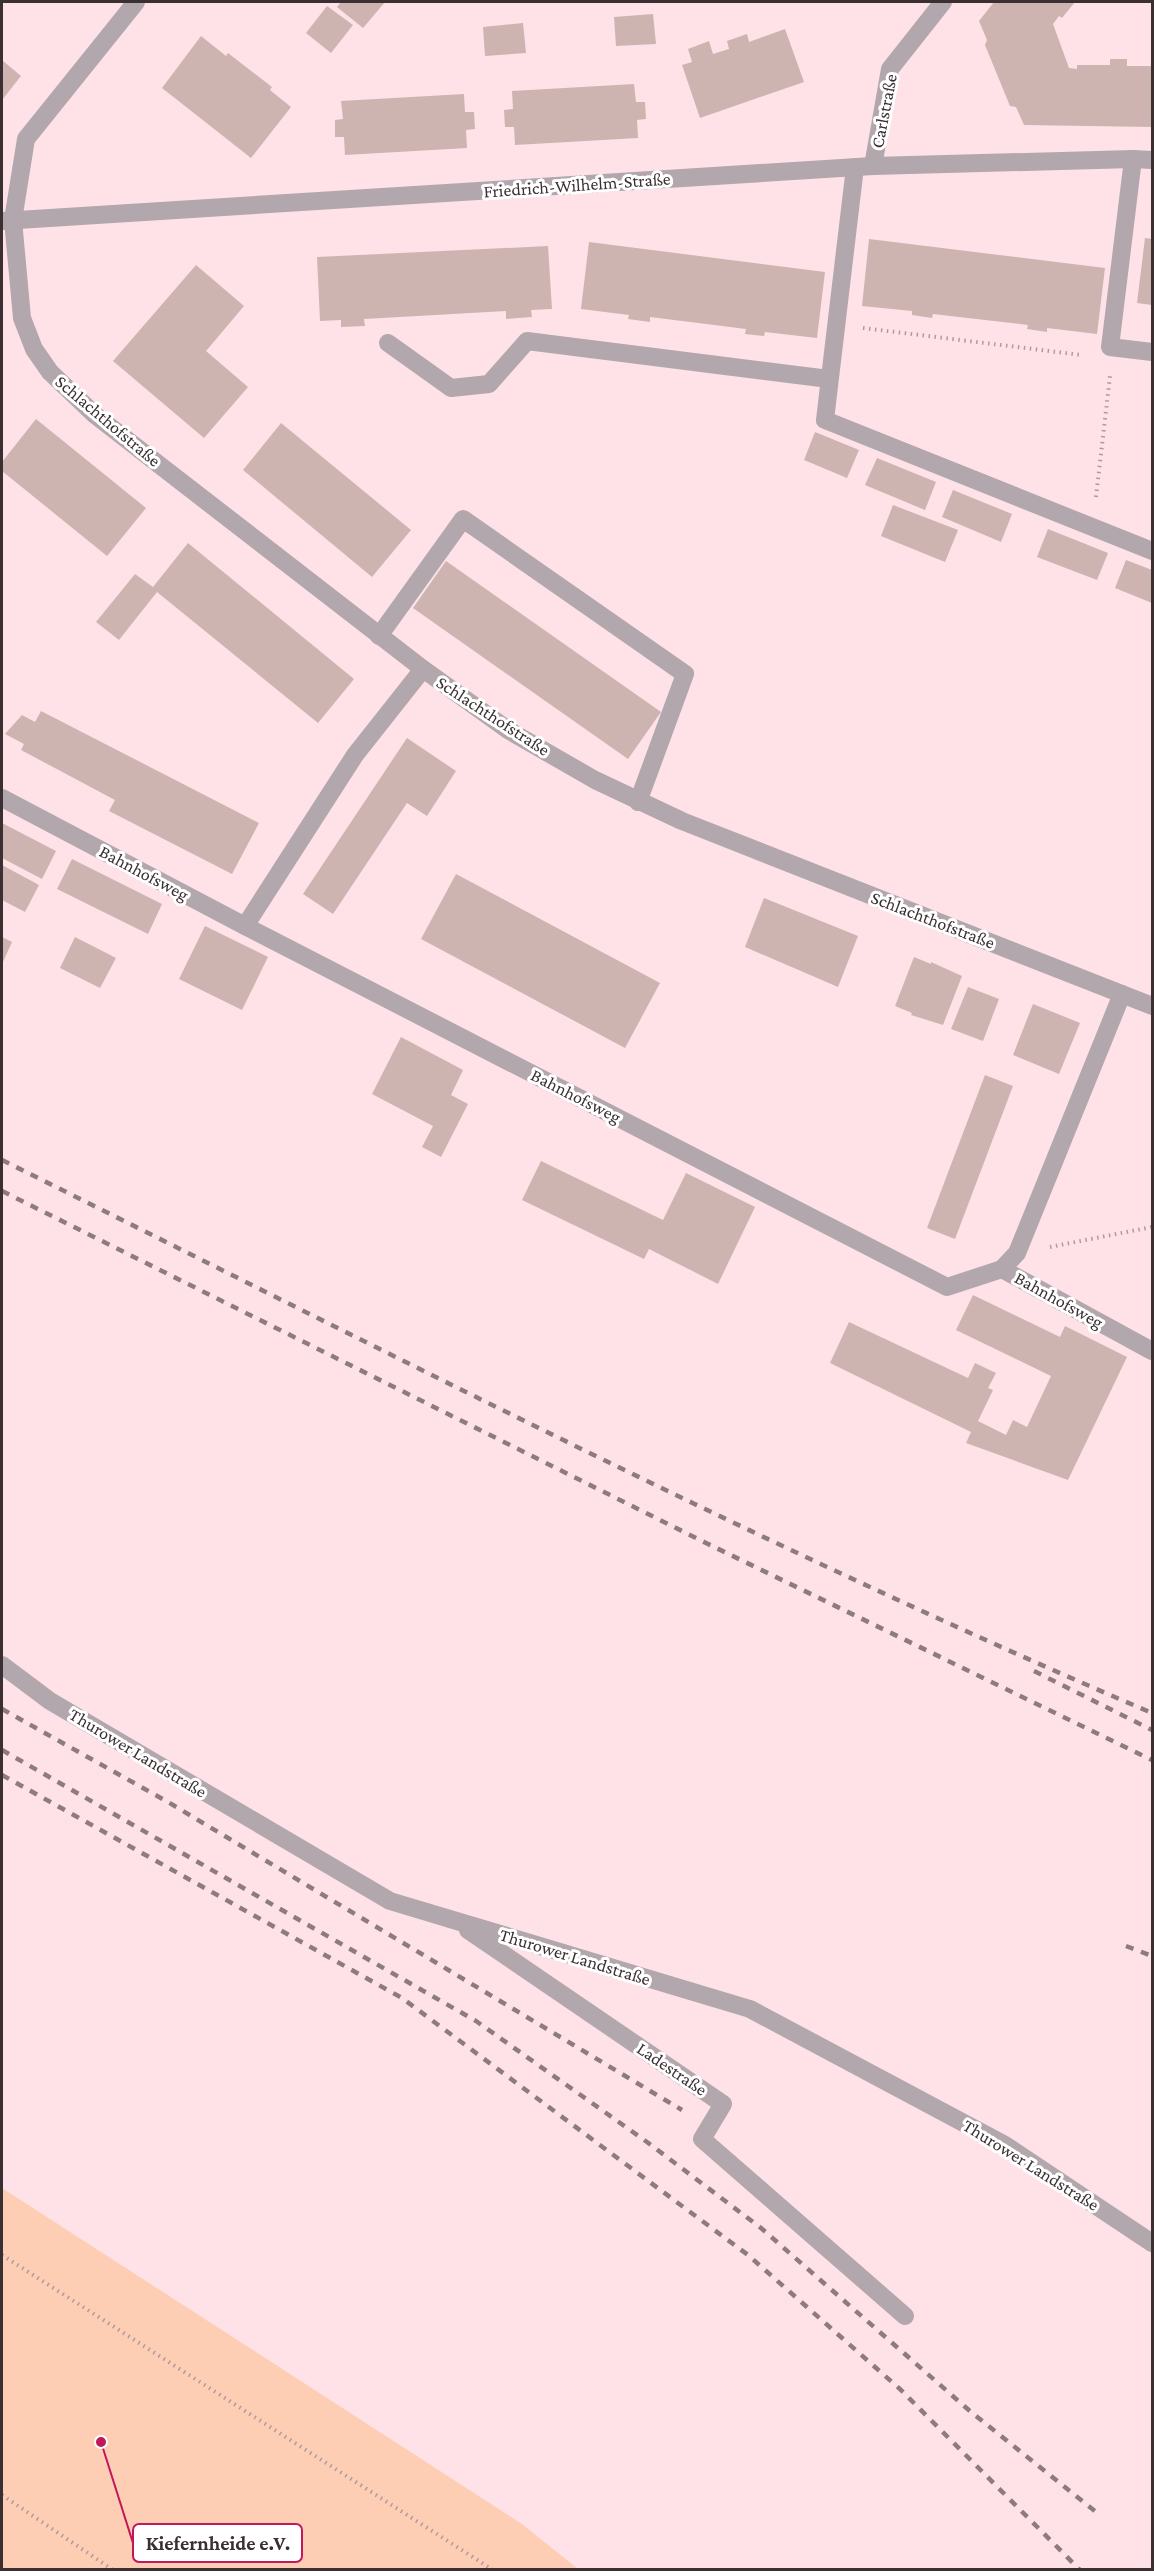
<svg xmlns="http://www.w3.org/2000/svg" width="1154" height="2571" font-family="'Crimson Pro',serif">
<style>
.green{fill:#feceb4}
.building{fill:#ceb4b0}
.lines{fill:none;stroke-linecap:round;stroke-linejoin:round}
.path{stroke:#af9a9e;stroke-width:4;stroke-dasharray:1.5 4.5;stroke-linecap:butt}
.minor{stroke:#b1a7ad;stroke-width:18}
.rail{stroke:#8d7b7e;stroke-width:4.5;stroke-dasharray:8 8;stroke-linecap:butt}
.labels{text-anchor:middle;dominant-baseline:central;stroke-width:6;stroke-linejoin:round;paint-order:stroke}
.street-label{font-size:18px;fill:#3a3032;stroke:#fff}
.leader{fill:none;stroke:#c2185b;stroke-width:2}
.callout-dot{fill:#c2185b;stroke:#fff;stroke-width:2}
.callout{fill:#fff;stroke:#c2185b;stroke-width:2}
.callout-label{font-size:20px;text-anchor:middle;font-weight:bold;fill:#3a3032}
</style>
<rect width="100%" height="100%" fill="#fee2e7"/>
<path class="green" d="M2,2188l520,336 56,45h-576z"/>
<g class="building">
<path d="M341,2h44l-22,26 -26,-21z"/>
<path d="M994,2h81l-13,16 -3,-2 -6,8 16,44 8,1v-4h33v-6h17v7h25v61l-128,-2 -8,-18 -6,-1 -25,-61 2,-5 -8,-19z"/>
<path d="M327,6l26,19 -22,28 -25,-20z"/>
<path d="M653,14l3,30 -40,2 -2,-29z"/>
<path d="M523,23l3,30 -41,3 -2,-29z"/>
<path d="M785,29l19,53 -104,36 -18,-53 10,-3 -4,-13 21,-8 4,13 16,-5 -2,-8 20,-7 2,8z"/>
<path d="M201,36l25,20 2,-3 44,34 -2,3 21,17 -40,51 -89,-70z"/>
<path d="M2,60l19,16 -19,24z"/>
<path d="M634,84l2,18h9l1,17 -9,1 1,18 -123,7 -1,-18h-9l-1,-17 9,-1 -1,-18z"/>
<path d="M464,94l1,18h9l1,17 -9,1 1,18 -122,7 -1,-18h-9v-17l8,-1 -2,-18z"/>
<path d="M1145,238l7,1v66l-15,-2z"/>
<path d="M869,239l236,29 -8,66 -50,-6v4l-20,-3 1,-4 -95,-11 -1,4 -20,-3v-4l-50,-5z"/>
<path d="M589,242l236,30 -8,66 -52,-6 -1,4 -19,-2 1,-5 -96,-12v5l-22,-3 1,-4 -48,-6z"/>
<path d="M548,246l4,63 -21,1 1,7 -26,2v-8l-142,8 1,7 -24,1v-7l-21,1 -3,-64z"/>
<path d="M196,265l48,41 -38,45 42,36 -44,51 -91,-77z"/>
<path d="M36,419l110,89 -39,48 -105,-85v-9z"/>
<path d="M281,423l130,107 -39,47 -129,-107z"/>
<path d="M815,432l44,18 -12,28 -43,-18z"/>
<path d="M877,458l59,24 -11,28 -60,-25z"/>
<path d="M953,490l59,24 -11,28 -59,-25z"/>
<path d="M893,505l65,25 -13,32 -64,-26z"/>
<path d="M1048,529l60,24 -11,27 -60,-23z"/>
<path d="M188,543l166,136 -36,44 -161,-131 -38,48 -23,-18 39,-48 18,13z"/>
<path d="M1126,560l26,10v33l-37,-15z"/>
<path d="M446,561l215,151 -33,47 -215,-151z"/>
<path d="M41,711l218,112 -27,51 -123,-63 6,-11 -94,-50 3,-6 -19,-10 17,-19 13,7z"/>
<path d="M407,738l49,33 -29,45 -20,-13 -74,111 -30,-20z"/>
<path d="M2,823l54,28 -14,28 -40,-21z"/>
<path d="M72,859l90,45 -14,30 -91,-45z"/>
<path d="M2,865l37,20 -14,27 -23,-12z"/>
<path d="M456,874l204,109 -35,65 -204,-109z"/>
<path d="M764,898l94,38 -20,51 -93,-40z"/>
<path d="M205,926l63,31 -26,53 -63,-31z"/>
<path d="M2,937l10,5 -10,22z"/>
<path d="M75,937l41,21 -16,30 -40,-20z"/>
<path d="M914,957l17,7v-2l31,14 -19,49 -32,-10 1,-2 -17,-7z"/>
<path d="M968,987l31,12 -16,42 -32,-12z"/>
<path d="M1033,1004l47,19 -21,51 -46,-19z"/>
<path d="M401,1037l62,33 -12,25 17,9 -27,53 -19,-10 11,-21 -61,-32z"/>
<path d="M985,1075l28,11 -58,153 -28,-11z"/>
<path d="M541,1161l122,59 23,-47 69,34 -37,77 -69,-35 -5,10 -122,-59z"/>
<path d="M973,1295l87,42 5,-11 62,31 -59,123 -102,-37 5,-11 -141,-69 19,-41 119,56 7,-15 21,10 -8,15 5,2 -15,31 28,14 7,-15 14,7 24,-51 -95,-46z"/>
</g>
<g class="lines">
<g class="path">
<path d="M863,328l219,27"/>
<path d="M1096,497l14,-121"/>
<path d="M1050,1247l102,-20"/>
<path d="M2,2255l491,315"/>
<path d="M2,2495l111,75"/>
</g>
<g class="minor">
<path d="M136,2l-110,137 -13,81 9,98 12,31 16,23 45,43 328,254 85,61 87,50 87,41 470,185"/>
<path d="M1133,159l-23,188 42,5"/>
<path d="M873,166l17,-97 53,-67"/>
<path d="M855,167l-30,253 327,131"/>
<path d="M2,221l871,-55 260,-7 19,1"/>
<path d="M388,343l63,45 38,-4 38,-43 302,38"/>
<path d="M379,636l84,-117 222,155 -47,128"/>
<path d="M2,798l243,128 702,361 55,-18 150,82"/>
<path d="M245,926l110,-171 68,-86"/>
<path d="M1002,1269l15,-16 105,-259"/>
<path d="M2,1665l48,36 340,200 360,108 255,136 147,98"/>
<path d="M468,1930l255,174 -21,35 203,177"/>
</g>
<g class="rail">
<path d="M2,1160c380,189 759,386 1150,553"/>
<path d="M2,1191l704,352 446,217"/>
<path d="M1034,1671l118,59"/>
<path d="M2,1709l166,93 514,308"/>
<path d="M2,1750l474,271 171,121 114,86 210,184 130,104"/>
<path d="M2,1775l400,223 346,257 153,135 179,180"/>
<path d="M1126,1946l26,10"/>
</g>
</g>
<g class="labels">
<g class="street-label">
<text transform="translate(884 111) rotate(-79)">Carlstraße</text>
<text transform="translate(577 185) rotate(-4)">Friedrich-Wilhelm-Straße</text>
<text transform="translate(108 421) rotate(40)">Schlachthofstraße</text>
<text transform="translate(493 716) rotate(33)">Schlachthofstraße</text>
<text transform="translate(144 873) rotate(28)">Bahnhofsweg</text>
<text transform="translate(933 920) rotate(21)">Schlachthofstraße</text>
<text transform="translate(576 1096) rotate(27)">Bahnhofsweg</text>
<text transform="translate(1059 1300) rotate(29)">Bahnhofsweg</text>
<text transform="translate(138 1753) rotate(31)">Thurower Landstraße</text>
<text transform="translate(575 1957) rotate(17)">Thurower Landstraße</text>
<text transform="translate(672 2069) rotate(34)">Ladestraße</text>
<text transform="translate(1031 2165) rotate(32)">Thurower Landstraße</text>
</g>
</g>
<path class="leader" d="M101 2442L133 2543"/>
<circle class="callout-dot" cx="101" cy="2442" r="6"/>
<rect class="callout" x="133" y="2524" width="169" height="38" rx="6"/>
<g class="callout-label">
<text x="218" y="2550">Kiefernheide e.V.</text>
</g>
<rect width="1154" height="2571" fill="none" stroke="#3a3032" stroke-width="6"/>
</svg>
